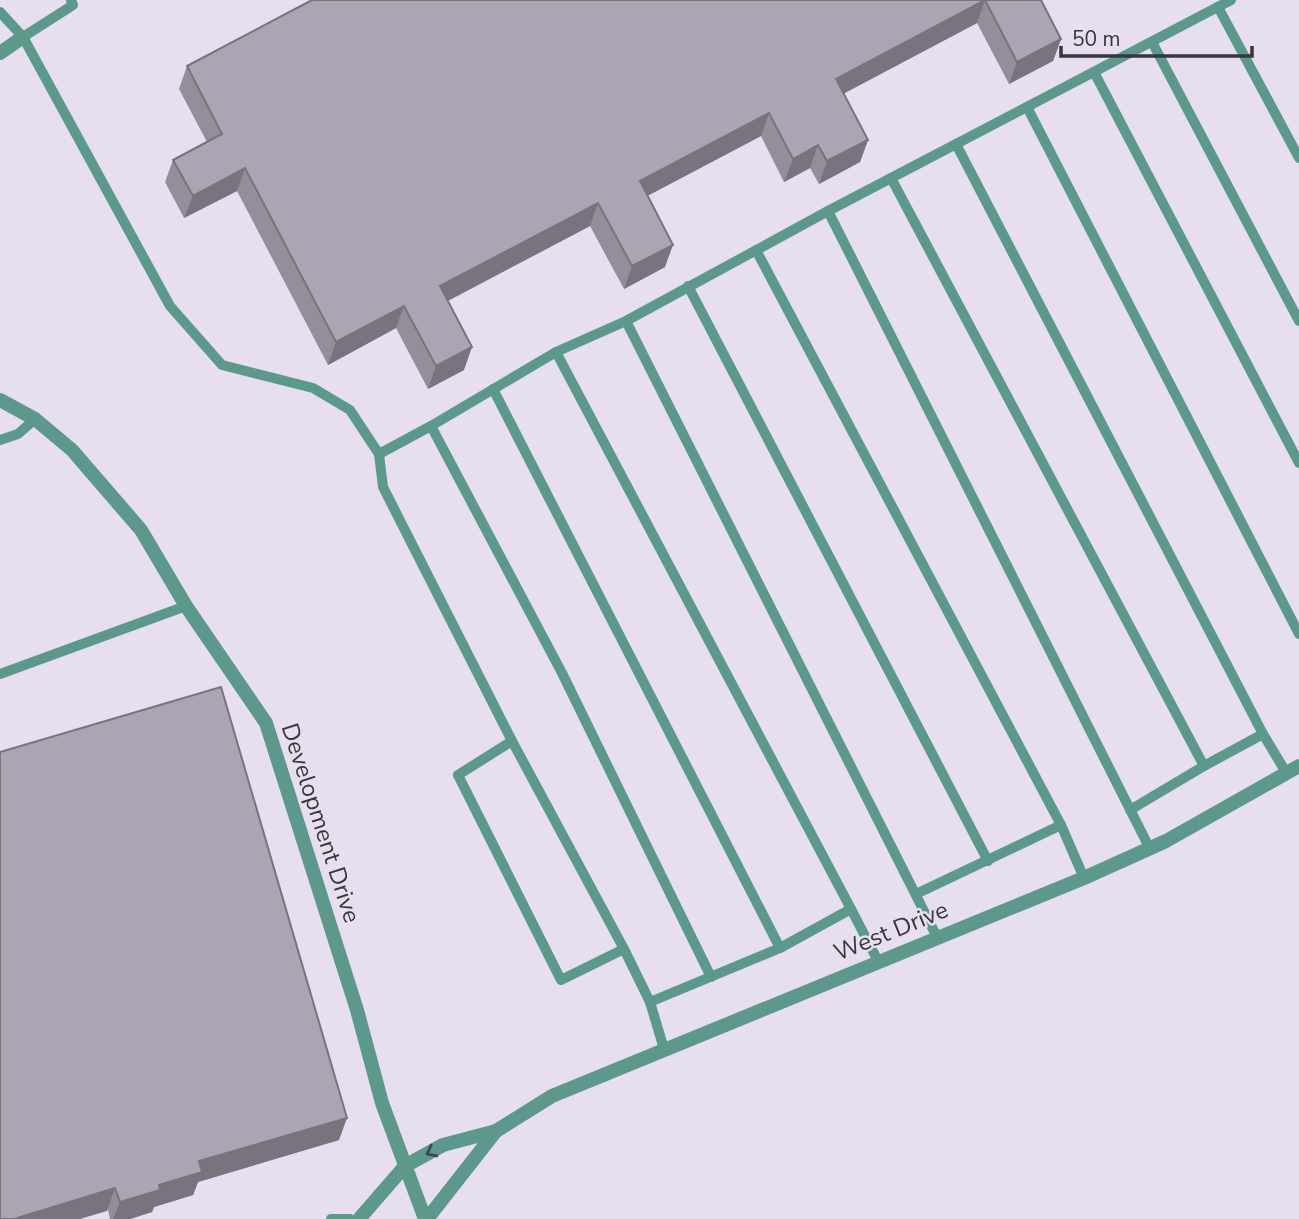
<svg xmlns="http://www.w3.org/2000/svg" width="1299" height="1219" font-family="'Nunito Sans',sans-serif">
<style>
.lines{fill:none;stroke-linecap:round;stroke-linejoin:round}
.lane{stroke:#5c998b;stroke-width:10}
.street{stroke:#5c998b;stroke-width:14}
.wall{fill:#948d9a}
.shaded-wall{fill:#78737d}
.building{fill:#aca4b3;stroke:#78737d;stroke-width:2}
.oneway{stroke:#404a4c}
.labels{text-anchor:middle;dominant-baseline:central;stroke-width:5;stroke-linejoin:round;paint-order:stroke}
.street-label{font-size:24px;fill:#39363c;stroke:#e7dfef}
</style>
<rect width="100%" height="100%" fill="#e7dfef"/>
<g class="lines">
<g class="lane">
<path d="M1218,7l81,151"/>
<path d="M0,12l23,25 147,269 52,59 91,23 37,22 29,44 4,33 129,254 112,208 26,53 14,47"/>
<path d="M23,37l50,-32 -2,-5"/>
<path d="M1152,42l147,279"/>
<path d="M1094,72l205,391"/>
<path d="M1027,107l272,527"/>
<path d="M956,144l307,590"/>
<path d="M891,178l313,588 -74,44"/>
<path d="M828,211l322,638"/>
<path d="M756,250l305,575 -145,69"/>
<path d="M688,286l300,575"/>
<path d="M626,321l311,616"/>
<path d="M556,352l295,557"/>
<path d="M493,389l287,559"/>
<path d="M431,426l131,247 149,304"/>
<path d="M0,440l18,-6 17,-15"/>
<path d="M379,454l52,-28 125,-74 70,-31 202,-110 403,-211"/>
<path d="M0,674l186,-68"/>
<path d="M512,741l-54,34 103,205 63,-31"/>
<path d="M1204,766l59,-32 24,40"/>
<path d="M1061,825l23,53"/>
<path d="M650,1002l130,-54 71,-39 27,52"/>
<path d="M331,1219h19"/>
</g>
<g class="street">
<path d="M0,53l23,-16"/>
<path d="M0,400l35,19 37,31 69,80 45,76 80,117 91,287 25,93 43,116"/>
<path d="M359,1219l46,-53 38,-21 53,-14 56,-35 532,-218 82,-37 133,-75"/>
<path d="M427,1219l69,-88"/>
</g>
</g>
<g class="wall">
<path d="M312,0h729l20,39 -8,22 -44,23 -32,-61 -133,70 24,47 -8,22 -41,22 -9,-16 -26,14 -23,-46 -114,60 18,71 -41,22 -34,-63 -142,75 16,69 -36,19 -32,-61 -68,37 -91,-174 -53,27 -19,-36 8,-22 34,-18 -28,-53 8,-23z"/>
<path d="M0,752l339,388 -141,42 -5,13 -39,12 -2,5 -22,7h-20z"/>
</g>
<g class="shaded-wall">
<path d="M985,0l-8,23 -149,79 8,-23z"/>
<path d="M1061,39l-8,22 -44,23 8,-22z"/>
<path d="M769,113l-8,23 -129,68 8,-23z"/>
<path d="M868,140l-8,22 -41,22 8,-23z"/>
<path d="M818,145l-8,23 -26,14 9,-23z"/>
<path d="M245,168l-8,23 -53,27 9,-22z"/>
<path d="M598,203l-8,23 -158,83 8,-23z"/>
<path d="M673,245l-8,22 -41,22 8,-23z"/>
<path d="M404,306l-8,22 -68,37 8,-23z"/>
<path d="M472,347l-8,23 -36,19 8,-23z"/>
<path d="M347,1118l-8,22 -141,42 -5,13 -39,12 -2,5 -22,7h-17l7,-17 39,-17 40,-24z"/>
<path d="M115,1188l-8,23 -27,8h-66z"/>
</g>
<g class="building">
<path d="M312,0h729l20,39 -44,23 -32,-62 -149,79 32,61 -41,21 -9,-16 -25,14 -24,-46 -129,68 33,64 -41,21 -34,-63 -158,83 32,61 -36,19 -32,-60 -68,36 -91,-174 -52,28 -20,-36 49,-26 -35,-68z"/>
<path d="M221,687l126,431 -148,43 3,11 -43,13 1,5 -40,12 -5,-14 -101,31h-14v-467z"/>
</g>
<defs><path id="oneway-chevron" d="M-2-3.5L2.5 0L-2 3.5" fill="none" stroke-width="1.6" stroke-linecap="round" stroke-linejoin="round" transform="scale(1.75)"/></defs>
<use class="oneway" href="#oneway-chevron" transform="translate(431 1152) rotate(152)"/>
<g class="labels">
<g class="street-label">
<text transform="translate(321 823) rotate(72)">Development Drive</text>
<text transform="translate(891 931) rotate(-22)">West Drive</text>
</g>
</g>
<path d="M1061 46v10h191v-10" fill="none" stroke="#39363c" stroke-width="3.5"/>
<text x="1072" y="46" font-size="21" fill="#39363c" stroke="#e7dfef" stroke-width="5" paint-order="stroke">50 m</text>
</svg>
